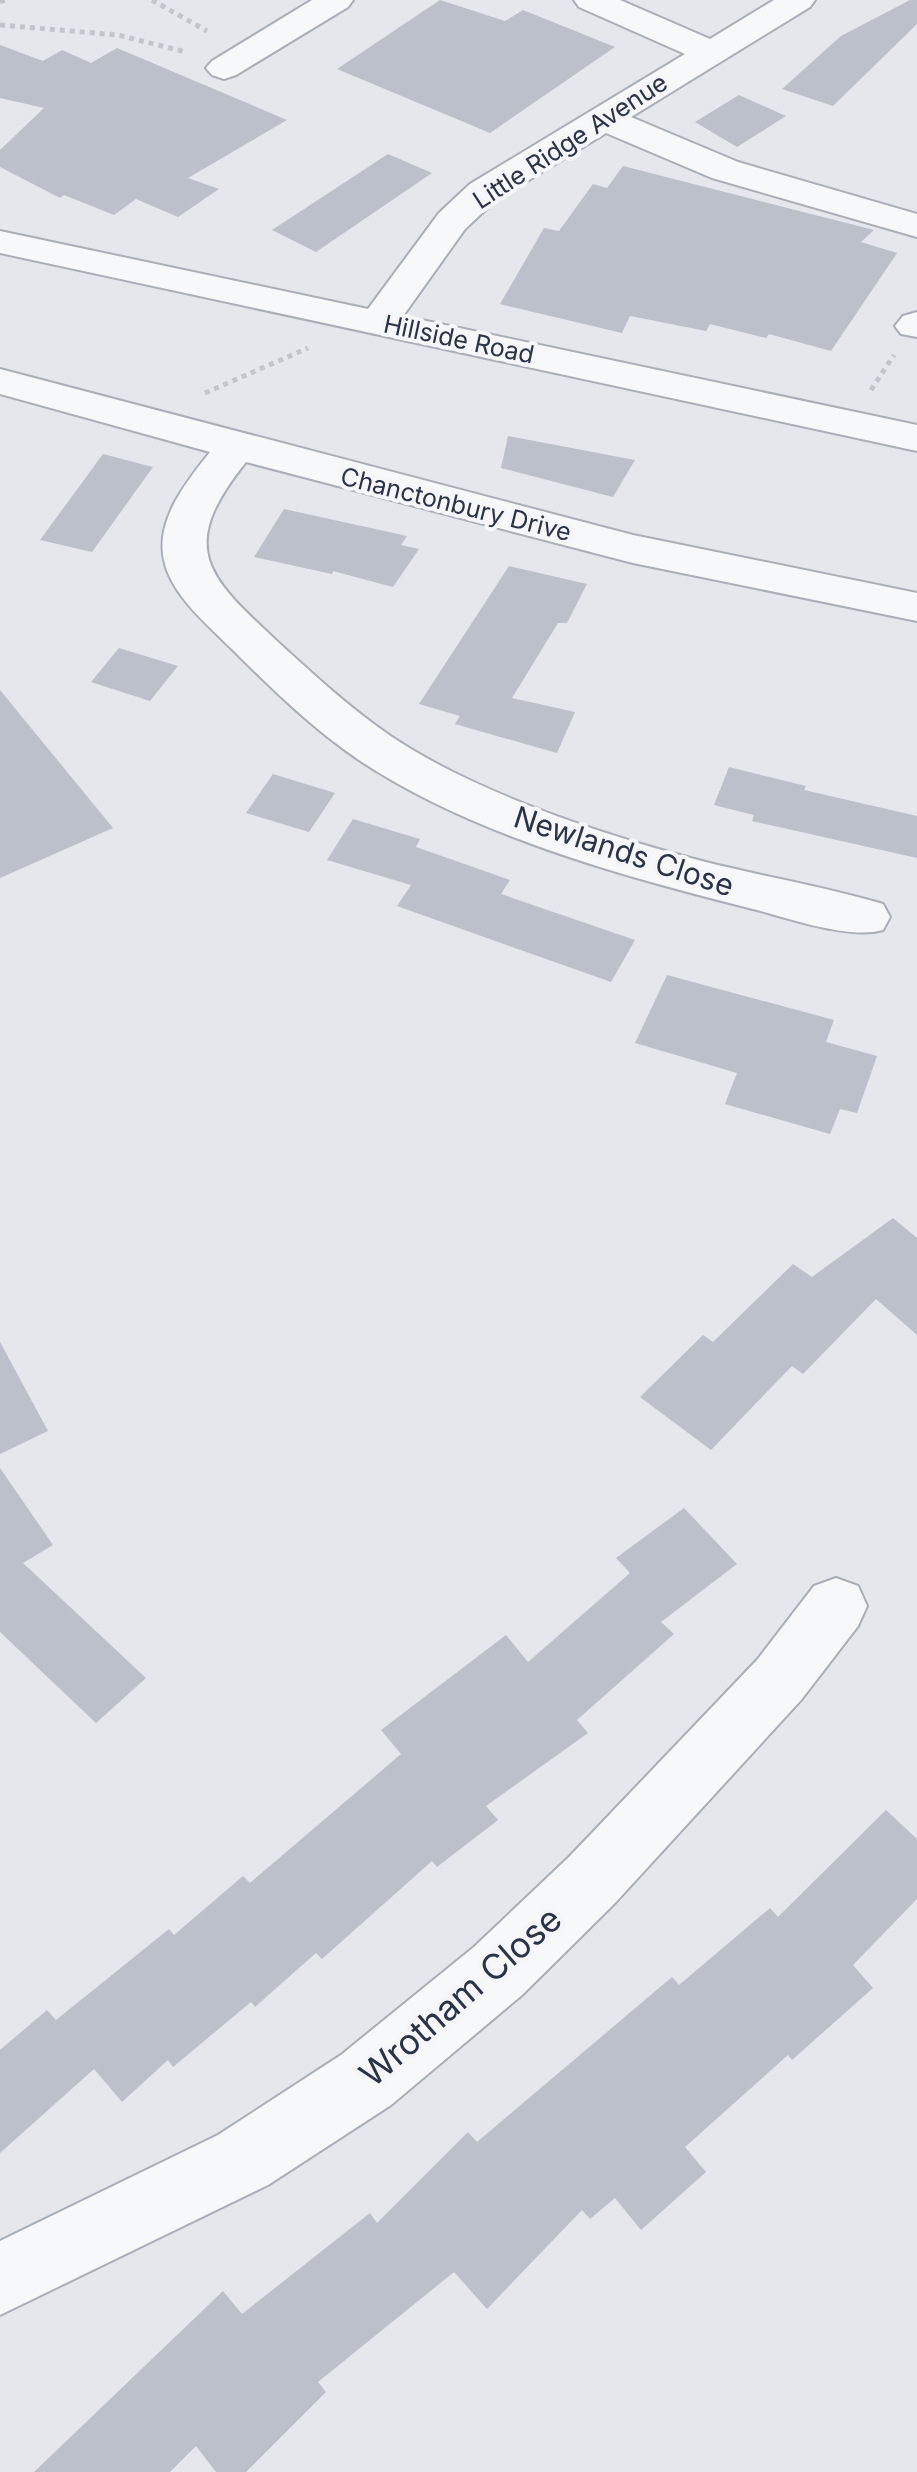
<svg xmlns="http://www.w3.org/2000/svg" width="917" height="2472" font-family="Inter,sans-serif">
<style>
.building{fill:#bbc0ca}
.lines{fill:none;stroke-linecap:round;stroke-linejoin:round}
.minor-casing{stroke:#a9aeb7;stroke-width:4}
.path{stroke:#c2c5cb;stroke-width:5;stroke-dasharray:5 5;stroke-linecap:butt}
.minor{fill:#f7f8fa;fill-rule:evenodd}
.labels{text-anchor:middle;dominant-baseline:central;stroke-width:8;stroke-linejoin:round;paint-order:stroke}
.far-street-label{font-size:25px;fill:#2b3445;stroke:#f4f6f9}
.street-label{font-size:30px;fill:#2b3445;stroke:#f4f6f9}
.near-street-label{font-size:35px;fill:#2b3445;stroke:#f4f6f9}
</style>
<rect width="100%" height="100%" fill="#e4e7ec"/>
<g class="building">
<path d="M440,0l65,21 18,-11 92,37 -125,86 -153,-64z"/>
<path d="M910,0h7v24l-84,82 -51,-17 59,-53z"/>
<path d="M0,45l43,16 19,-11 29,13 26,-15 170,72 -99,58 31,11 -41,28 -42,-18 -22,16 -50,-20 -4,3 -60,-31v-17l44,-42 -44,-10z"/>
<path d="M739,95l47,21 -49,31 -42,-25z"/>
<path d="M388,154l44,19 -116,79 -44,-22z"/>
<path d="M623,166l251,64 -13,12 36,11 -66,98 -62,-17 -3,4 -56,-14 -4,7 -76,-15 -8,17 -122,-29 44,-76 15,3 34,-47 14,4z"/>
<path d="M508,436l127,24 -22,37 -112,-29z"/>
<path d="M103,454l50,13 -61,85 -52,-12z"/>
<path d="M284,509l123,27 -6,9 18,4 -26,38 -60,-16 -1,3 -78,-17z"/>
<path d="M509,566l78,18 -20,39h-9l-46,75 63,14 -18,41 -102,-29 5,-8 -41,-12z"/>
<path d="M119,648l59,18 -28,35 -59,-19z"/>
<path d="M0,690l113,138 -113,50z"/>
<path d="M729,767l77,19 -2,4 113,26v42l-165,-37 2,-6 -40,-10z"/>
<path d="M273,774l62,19 -26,39 -63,-19z"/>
<path d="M353,819l67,20 -4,8 94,33 -9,14 134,46 -24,42 -214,-76 14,-21 -84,-25z"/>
<path d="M667,975l167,45 -8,22 51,14 -20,57 -17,-4 -10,25 -105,-30 12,-31 -102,-30z"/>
<path d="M893,1218l24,20v97l-41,-36 -73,75 -11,-8 -81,84 -71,-53 63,-62 10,7 80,-78 19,13z"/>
<path d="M0,1342l48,89 -48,23z"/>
<path d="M0,1468l53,77 -30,18 123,115 -50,45 -96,-91z"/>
<path d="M684,1508l53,56 -76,58 13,12 -97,86 11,13 -102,73 12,14 -61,47 -5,-6 -110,98 -6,-6 -61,54 -4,-5 -78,65 -5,-7 -46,42 -28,-33 -94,84v-103l47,-40 9,10 113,-91 5,6 69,-59 7,7 151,-129 -20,-24 125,-95 22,27 102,-89 -14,-15z"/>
<path d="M886,1810l31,29v60l-64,66 20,23 -81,72 -4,-5 -103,92 21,25 -65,58 -26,-32 -25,21 -8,-9 -95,99 -33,-37 -136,110 8,10 -80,80h-30l-20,-26 -26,26h-136l189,-181 19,23 128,-101 7,10 91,-91 9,10 195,-165 7,8 91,-77 8,9z"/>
</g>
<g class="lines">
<defs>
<g id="minor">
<path d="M312,0h41l-5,7 -112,68 -12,4 -12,-4 -6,-7 6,-7z"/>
<path d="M574,0h46l90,39 64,-39h41l-5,7 -179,110 107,45 179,52v23l-205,-59 -106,-45 -110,67 -31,29 -62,87 514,109v26l-917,-198v-22l368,78 71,-96 31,-29 215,-130 -106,-47z"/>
<path d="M917,312v25l-16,-3 -6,-8 8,-10z"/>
<path d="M0,369l633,166 284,58v28l-284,-58 -387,-101c-70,87 -39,114 33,181 35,32 71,65 110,92 84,57 212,99 309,125 61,16 124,26 185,44l7,13 -7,13c-35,10 -97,-13 -134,-22 -128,-32 -279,-74 -390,-148 -46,-31 -87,-71 -126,-110 -24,-24 -62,-55 -69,-90 -9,-40 23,-79 46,-108l-210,-58z"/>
<path d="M836,1578l22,8 9,20 -9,20 -57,74 -186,203 -93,92 -131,110 -123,80 -268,130v-74l218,-106 123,-80 133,-108 95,-90 188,-197 57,-74z"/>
</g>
</defs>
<use href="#minor" class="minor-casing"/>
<g class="path">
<path d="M152,0l55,31"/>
<path d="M0,2l5,-2"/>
<path d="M0,25l118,10 68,17"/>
<path d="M871,390l23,-35"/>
<path d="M205,393l103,-45"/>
</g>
<use href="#minor" class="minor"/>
</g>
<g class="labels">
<g class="far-street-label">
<text transform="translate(570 141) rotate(-33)">Little Ridge Avenue</text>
<text transform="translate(459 339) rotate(12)">Hillside Road</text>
<text transform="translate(456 504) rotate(14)">Chanctonbury Drive</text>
</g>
<g class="street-label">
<text transform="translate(624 851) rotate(18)">Newlands Close</text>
</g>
<g class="near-street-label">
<text transform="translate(460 1996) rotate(-41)">Wrotham Close</text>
</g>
</g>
</svg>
